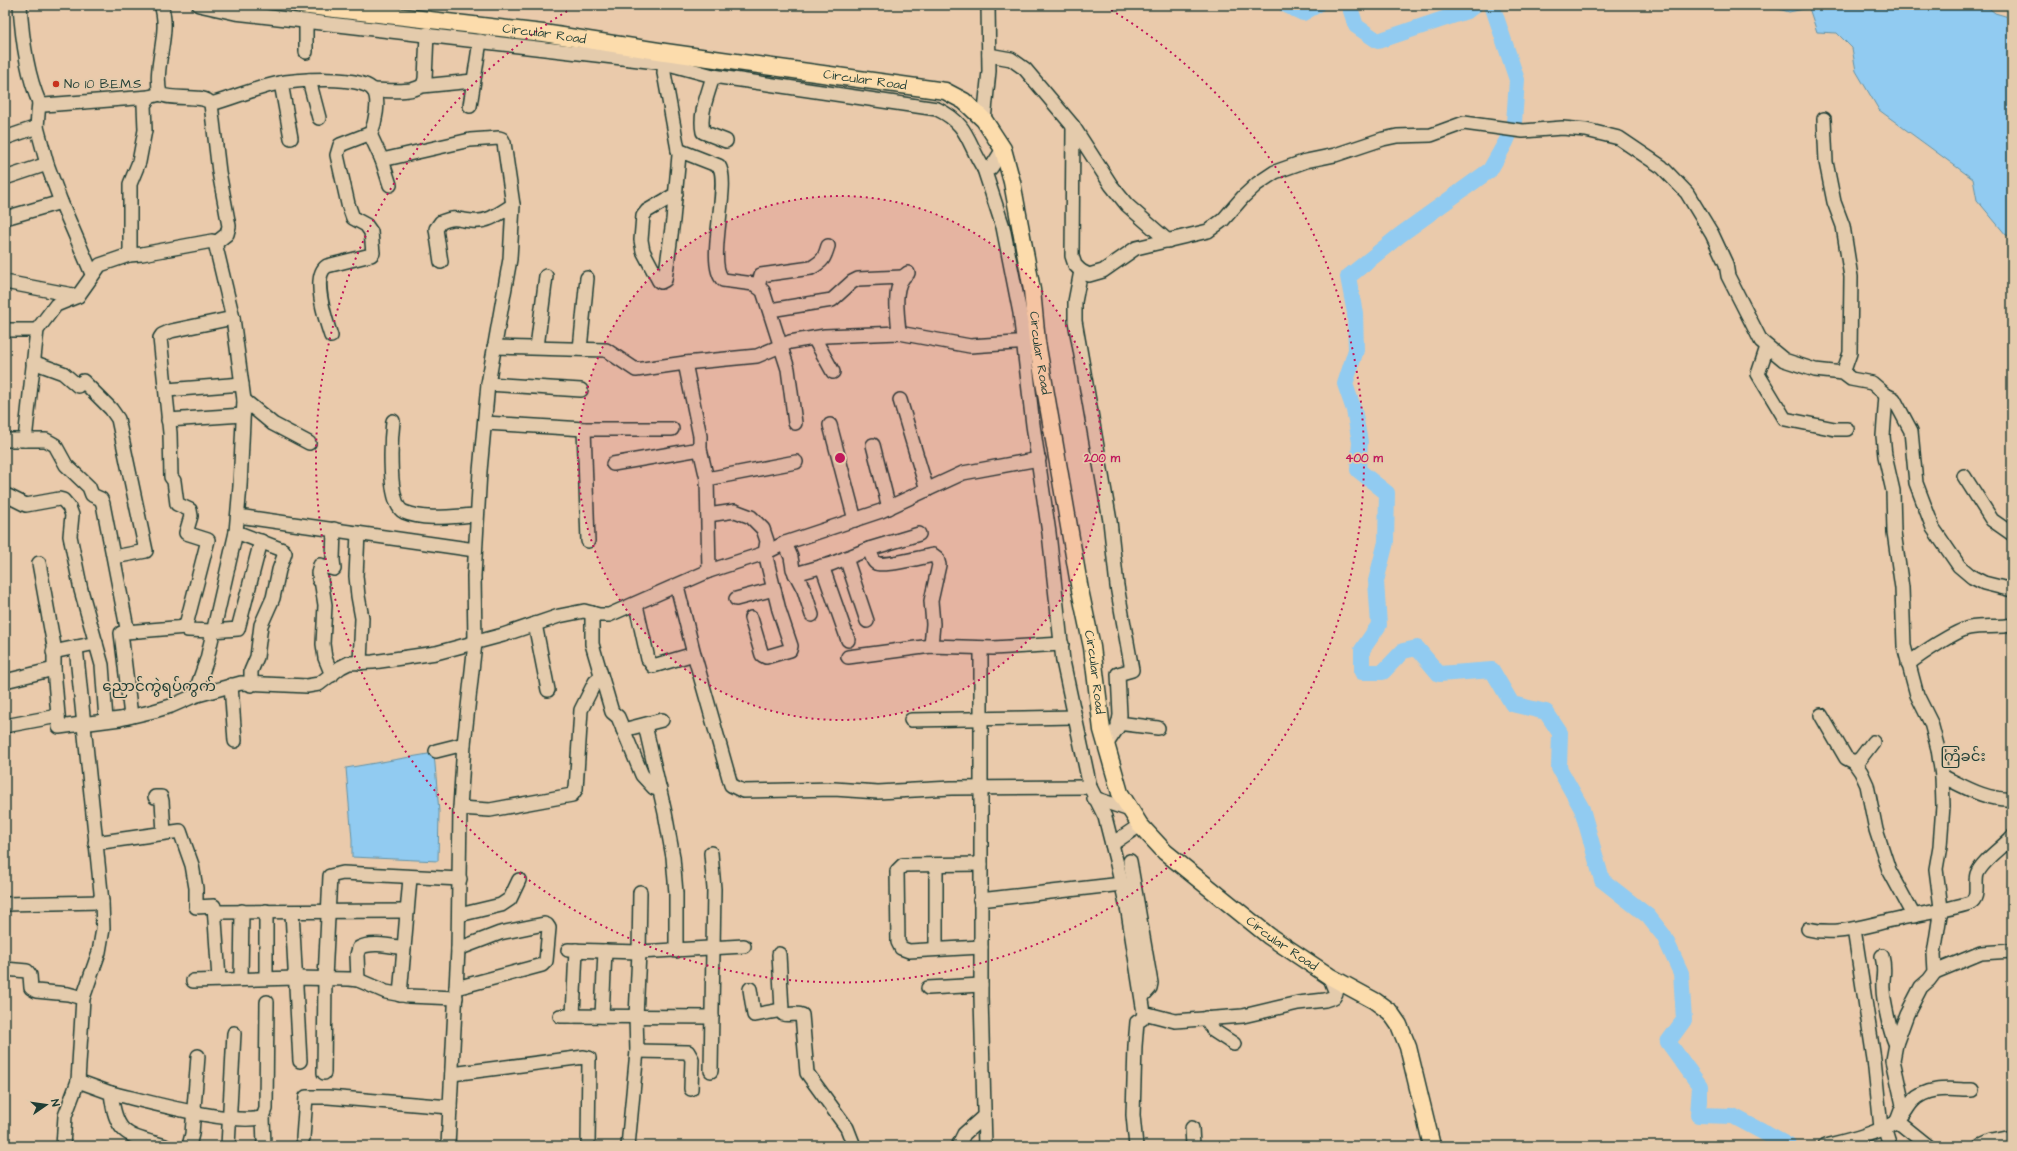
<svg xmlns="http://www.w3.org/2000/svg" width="2017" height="1151" font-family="'Architects Daughter','Noto Sans Myanmar',sans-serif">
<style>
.water{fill:#91cbf1;stroke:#6392a5}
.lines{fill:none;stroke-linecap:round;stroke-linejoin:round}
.river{stroke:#91cbf1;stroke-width:16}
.minor-casing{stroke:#1f3d34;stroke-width:16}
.major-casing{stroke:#1f3d34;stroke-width:19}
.minor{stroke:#e4cbac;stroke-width:13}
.major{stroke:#fcdcac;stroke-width:16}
.ring{fill:none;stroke:#c2185b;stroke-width:2;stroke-dasharray:2 4}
.poi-dot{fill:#c8321e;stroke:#e4cbac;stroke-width:1.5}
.labels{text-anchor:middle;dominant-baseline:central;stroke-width:3.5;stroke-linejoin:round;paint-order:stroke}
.street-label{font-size:13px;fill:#1f3d34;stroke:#e4cbac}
.poi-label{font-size:13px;fill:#1f3d34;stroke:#e4cbac;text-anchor:start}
.quarter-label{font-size:15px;fill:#1f3d34;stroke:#e4cbac}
.centre{fill:#c2185b;stroke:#e4cbac;stroke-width:2}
.ring-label{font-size:12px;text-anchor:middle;font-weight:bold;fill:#c2185b;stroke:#e4cbac;stroke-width:3.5;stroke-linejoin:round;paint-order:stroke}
</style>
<rect width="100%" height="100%" fill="#eacaab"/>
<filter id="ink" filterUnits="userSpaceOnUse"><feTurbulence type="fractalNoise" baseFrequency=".025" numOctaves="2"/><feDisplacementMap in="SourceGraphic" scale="8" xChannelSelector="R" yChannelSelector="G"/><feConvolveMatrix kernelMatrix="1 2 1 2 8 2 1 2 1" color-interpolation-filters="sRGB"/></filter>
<g filter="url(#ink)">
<g class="water">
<path d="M1765,5h220l10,8 17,5v218l-6,-1 -29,-35 -4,-21 -94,-69 -23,-39 -4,-23 -15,-15 -20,-1 -8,-24 -20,4z"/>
<path d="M434,753l5,59 -1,49 -86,-4v-18l-6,-71z"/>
</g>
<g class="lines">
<g class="river">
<path d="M1286,5l17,8 14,-8"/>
<path d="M1349,5l7,21 22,15 89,-30 8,-6"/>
<path d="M1490,5l3,3 24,72 -3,43 -8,19 -16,28 -90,65 -52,42 7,36 1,37 -11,34 9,26 6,32 -2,28 29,23 -1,49 -10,39 3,44 -17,25v22h21l20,-21 14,-3 22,26 53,-4 20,34 34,8 14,21 -1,35 23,41 20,71 46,36 16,20 17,37 3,47 -16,22 32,44 -2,29 35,1 56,30"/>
</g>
<defs>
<g id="minor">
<path d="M20,5c2,32 6,67 19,97l5,3 105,-8"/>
<path d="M161,5c10,28 -8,60 -1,89 13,7 44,-1 51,10l8,68 10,54 -2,8 -10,8 -1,5 17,71 11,82 -4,86 -4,46 -29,127 -13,37"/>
<path d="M199,5l36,8 430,50 48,13 224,33c32,15 30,34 47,60l7,-1 12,-19"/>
<path d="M306,21v31"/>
<path d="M665,54l-1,19 15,82 -6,65 -8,60 -4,2 -2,-1 -16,-30 -2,-11 2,-24 4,-5 29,-17"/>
<path d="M989,55l22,4 14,10 48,57 38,59 16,20 41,36"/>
<path d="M713,76c-5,19 -14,37 -10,56l23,9"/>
<path d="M309,80l10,38"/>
<path d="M281,83l10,55"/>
<path d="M422,86l51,-5"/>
<path d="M373,90c15,0 37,4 50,-5l2,-6 2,-45"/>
<path d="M39,102l-2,25 10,37 14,38 31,72"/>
<path d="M211,104c22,-6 42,-15 64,-20 18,-4 88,-10 99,7 6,10 1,32 -3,42l-31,12 -3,10 11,49 5,14 13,7 5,7 2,21 -2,2 -44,11c-16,10 -1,55 4,70"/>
<path d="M470,106l10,-65"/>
<path d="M1824,119l2,43 8,40 9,24 8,51 -1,76 -7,20"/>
<path d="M984,120l5,-49 -1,-66"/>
<path d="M1073,126l-1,130 3,9 6,6 8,4 14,-4 33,-23 72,-17 15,-11 20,-23 14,-13 18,-12 31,-11 29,-6 48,-16 14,-3 34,-1 33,-12 59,8 39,-3 24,2 33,8 43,29 25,26 25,41 14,30 2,12 33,65 23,19 31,10 28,3 8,6 21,4 14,12 8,4 17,32 5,52 17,45 26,38 13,11 12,6 28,7"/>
<path d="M370,134l12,26 8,25"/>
<path d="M5,138l32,-11"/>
<path d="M678,150l41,16c12,18 -14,97 4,114l31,4 9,7 25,78 7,54"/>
<path d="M382,160l88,-20 29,-2 3,1 2,4 9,62 -3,54 -22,125 -8,87 -6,105 1,67 -11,101 -4,64 -2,141 -10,197"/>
<path d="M984,169l19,58 17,86 13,112 16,108 14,128 27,126 15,30 11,43 12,52 16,101 31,8 68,-5 55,-13 27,-3 9,-3 2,-4 -7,-17"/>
<path d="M5,178l42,-14"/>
<path d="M5,218l56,-16"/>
<path d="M129,255l13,-1 70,-13 5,1"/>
<path d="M441,262l-5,-33 5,-7c17,-6 16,-2 31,-1 16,2 28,-8 41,-16"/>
<path d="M1081,271l-6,31v19l35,200 7,65 15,84 -14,4 2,41 -2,12 -12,18"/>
<path d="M5,282l73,14"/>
<path d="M758,287l3,-12 50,-7c12,-7 13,-9 17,-22"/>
<path d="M770,310l62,-10 20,-18 6,-3 44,-2"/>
<path d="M233,318l-62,13 -9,4 -2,3 10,95 1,44 3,4 3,23 13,6 1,6 -5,17 22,7 -22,85 2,5 24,1 26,-2 23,-88"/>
<path d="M5,330h32"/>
<path d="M899,333c-1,-18 -8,-49 9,-60"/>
<path d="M814,338l19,34"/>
<path d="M494,347l112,3 30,20 49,-7 15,73v13l7,30 2,92"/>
<path d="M537,347l9,-71"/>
<path d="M1767,347l-9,27 27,45 50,10h12"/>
<path d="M580,349l7,-71"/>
<path d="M33,362l30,11 15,13 5,-5 28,28 7,10 28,132 -32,6"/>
<path d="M685,363l72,-7 33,-14 35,-6 74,-3 71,13 62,-4"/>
<path d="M488,384l93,6"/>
<path d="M167,390l75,-6"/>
<path d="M1886,395l-3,41 2,20 8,35 1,41 8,56 2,58 13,49 14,28 7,26 4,27 1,30 -3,40 -4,23 5,39 -7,46 1,18 -6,8 -8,7 -14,27 -11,30 -3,16 10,45 -6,16 31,25"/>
<path d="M244,400l29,24 36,19"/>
<path d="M900,400l27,90"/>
<path d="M168,420l75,-5"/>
<path d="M393,421c-2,17 -6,84 11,91 21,9 51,4 73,3"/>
<path d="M485,423l99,6h88"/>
<path d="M830,425l25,95"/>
<path d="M584,429l4,112"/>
<path d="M5,440h41l9,5 11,20 23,22 3,8 9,4 2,5 24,124 -1,4 -5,1 10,83"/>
<path d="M25,440l12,-110 19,-25 22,-9 22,-31 29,-10 1,-3v-68l9,-22 6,-32 -1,-25 5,-8 11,-3"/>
<path d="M873,445l16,63"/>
<path d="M613,464l87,-15"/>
<path d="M1964,476l28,44 20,14"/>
<path d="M707,479l89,-17"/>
<path d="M5,498l3,-2 18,9 33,-6 4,1 6,7 3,8 -2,21 11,54 21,75 4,55"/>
<path d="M708,515l27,-4 16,6 12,12 4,12 -2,12 14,57 12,36 -1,4 -24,7 -4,-2 -11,-37"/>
<path d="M238,516l237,34"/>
<path d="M236,532l47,18 2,3 -6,17 -6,28 -12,27 -4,32 -6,14v14"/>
<path d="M358,533l-2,43 2,20 4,22 -2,45"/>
<path d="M785,543l96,-32 82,-38 76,-14"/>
<path d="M869,549l50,-15"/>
<path d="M846,558l21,63"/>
<path d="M822,566l26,74"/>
<path d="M795,574l36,-10 38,-15c2,4 4,13 7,14 6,4 48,-6 57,-8l4,3 2,7 -8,36 2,23 -2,22"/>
<path d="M736,599l38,-10"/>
<path d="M636,605l12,54 5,7 41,-12 -17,-68"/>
<path d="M592,613v31l20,68 6,5 24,58 12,13 6,1"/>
<path d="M535,624l13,66"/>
<path d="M126,632l60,-5"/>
<path d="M981,648v349l4,149"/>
<path d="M53,652l43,-9"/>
<path d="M694,654l37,131 12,6 91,-2 44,3 73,-4 139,-1"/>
<path d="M848,657l83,-11 62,2 69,-4"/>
<path d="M1908,664c13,-10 47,-33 61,-36 14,-3 29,0 43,-3"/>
<path d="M54,669l5,58 61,-8 34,-8 17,-5 23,-10 47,-13 66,3 12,-2 22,-17 8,-4 24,-1 63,-9 67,-18 56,-19 25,-5 15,4h10l100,-44 56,-18 20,-10 6,14 2,12 11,21 8,25"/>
<path d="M332,675l-7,-17 -2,-14 2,-39 -4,-25h-2l2,-2 -3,-5 2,-8 14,4 -1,-9 1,-31"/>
<path d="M5,681l49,-12v-23l-15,-83"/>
<path d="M231,685l4,56"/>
<path d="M1821,715l25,43 8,4 7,10 6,13 9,45 13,40 25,46"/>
<path d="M911,720l164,-3"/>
<path d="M1118,723l40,5"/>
<path d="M645,725l20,88 8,44 3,36v58"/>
<path d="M5,726l53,-10"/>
<path d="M623,730l39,-10"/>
<path d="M436,751l28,-7"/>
<path d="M1854,762l6,-3 13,-17"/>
<path d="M1942,776c21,10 45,25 70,23"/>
<path d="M155,797h6l1,4 2,32"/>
<path d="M1094,798l36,12"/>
<path d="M460,808l30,2 82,-15 4,-6 5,-79 14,-28 6,-5"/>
<path d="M95,843l85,-12 12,34 4,23v19l18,-1 5,73"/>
<path d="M1112,844l28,-19"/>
<path d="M711,853l3,36 -3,182"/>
<path d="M1130,861l21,122 -1,5 -8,9"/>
<path d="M981,864l-78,1 -6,6 1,71 3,6 8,3 72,-4"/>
<path d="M980,900l142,-16"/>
<path d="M5,904l97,-2"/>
<path d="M215,912l192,-1"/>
<path d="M292,912l8,149"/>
<path d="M459,915l42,-10 9,-6 9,-19"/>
<path d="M1808,929c28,7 57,-3 84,-9 26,-6 52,-9 78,-17 10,-6 4,-19 7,-29 5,-13 25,-26 35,-37"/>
<path d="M1854,929l20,130 7,69"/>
<path d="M936,949v-84"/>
<path d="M568,950l71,2 105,-6"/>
<path d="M779,954l3,56"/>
<path d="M1882,956c4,16 0,19 1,33 0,10 8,48 13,55"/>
<path d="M5,969l22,2 3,4 1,13 5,3 32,3 15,4"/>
<path d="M1935,972l46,-19 31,-2"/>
<path d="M266,978v-67"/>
<path d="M241,979l1,-68"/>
<path d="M358,980l-1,-25 2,-7c12,-7 32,-2 45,0"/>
<path d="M193,981l103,-3 53,1 9,1 28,12 22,4 48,2"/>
<path d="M456,988l86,-23 4,-4 3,-33 -2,-3 -3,-1 -44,9 -42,16"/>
<path d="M928,988l53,-3"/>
<path d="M750,989l4,26 28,-5 1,4c6,2 13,-2 19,1l5,58 40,55 7,18"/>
<path d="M400,995l10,-117"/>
<path d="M560,1016l152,1"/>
<path d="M573,1016l3,-66"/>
<path d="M602,1016l3,-65"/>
<path d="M1206,1018l8,13 20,13"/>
<path d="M637,1051l51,1 4,7 -1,30"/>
<path d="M324,1073l1,-95 5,-102 13,-3 117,6"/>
<path d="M452,1074l132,-17 5,1 -1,88"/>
<path d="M78,1081l33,12c5,43 16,42 54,53"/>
<path d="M111,1093c31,7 125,34 152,24l3,-8 1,-107"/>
<path d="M263,1117l1,29"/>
<path d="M1884,1127l6,19"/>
<path d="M1192,1128l1,18"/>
<path d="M303,1138l3,-41h22l122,10"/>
<path d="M63,1146l2,-30 13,-35 5,-83 16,-46 4,-23 -1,-27 -26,-255"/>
<path d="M189,1146l3,-12 6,-78"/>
<path d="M228,1146l6,-113"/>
<path d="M628,1146l9,-95 -1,-34 3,-65 1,-60"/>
<path d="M958,1146l6,-12 19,-17"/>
<path d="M1136,1146l-3,-31 2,-69 2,-24 5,-3 2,-6"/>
<path d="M1825,1146c24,-6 50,-12 71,-24 7,-4 11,-15 17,-21 16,-16 40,-11 59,-11"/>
<path d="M1981,1146l11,-5 20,-4"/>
</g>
<g id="major">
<path id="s1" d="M300,5l243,28 122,19 280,39 19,10 20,19 19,29 9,33 20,108 5,52 43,248 12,57 10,83 18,63 20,32 25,27 104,84 60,40 46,25 15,11 9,13 9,22 24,99"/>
</g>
</defs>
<use href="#minor" class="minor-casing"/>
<use href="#major" class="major-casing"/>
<use href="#minor" class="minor"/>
<use href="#major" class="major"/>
</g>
</g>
<circle cx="840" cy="458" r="262" fill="#c2185b" fill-opacity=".12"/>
<g class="ring">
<circle cx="840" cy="458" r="262"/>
<path d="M1106 7A524 524 0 1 1 574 7"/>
</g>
<circle class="poi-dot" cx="56" cy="84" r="4"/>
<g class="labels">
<g class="street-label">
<text stroke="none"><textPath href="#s1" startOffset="246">Circular Road</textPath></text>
<text stroke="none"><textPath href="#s1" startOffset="570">Circular Road</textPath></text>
<text stroke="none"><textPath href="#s1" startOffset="942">Circular Road</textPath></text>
<text stroke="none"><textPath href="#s1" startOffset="1266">Circular Road</textPath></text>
<text stroke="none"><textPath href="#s1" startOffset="1613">Circular Road</textPath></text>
</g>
<g class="poi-label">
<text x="64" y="84">No 10 B.E.M.S</text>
</g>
<g class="quarter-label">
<text x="159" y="686">ညောင်ကွဲရပ်ကွက်</text>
<text x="1963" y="756">ကြံခင်း</text>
</g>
</g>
<circle cx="840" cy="458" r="6" class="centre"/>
<g class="ring-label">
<text x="1102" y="462">200 m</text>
<text x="1364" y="462">400 m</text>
</g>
<rect width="2017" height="1151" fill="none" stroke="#e4cbac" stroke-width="20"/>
<rect x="10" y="10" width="1997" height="1131" fill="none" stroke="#1f3d34" stroke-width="1.5" filter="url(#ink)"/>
<g transform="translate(46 1105) rotate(77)" stroke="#e4cbac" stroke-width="3" paint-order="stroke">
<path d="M0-3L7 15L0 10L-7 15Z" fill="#1f3d34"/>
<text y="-6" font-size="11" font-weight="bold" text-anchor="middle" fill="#1f3d34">N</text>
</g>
</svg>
